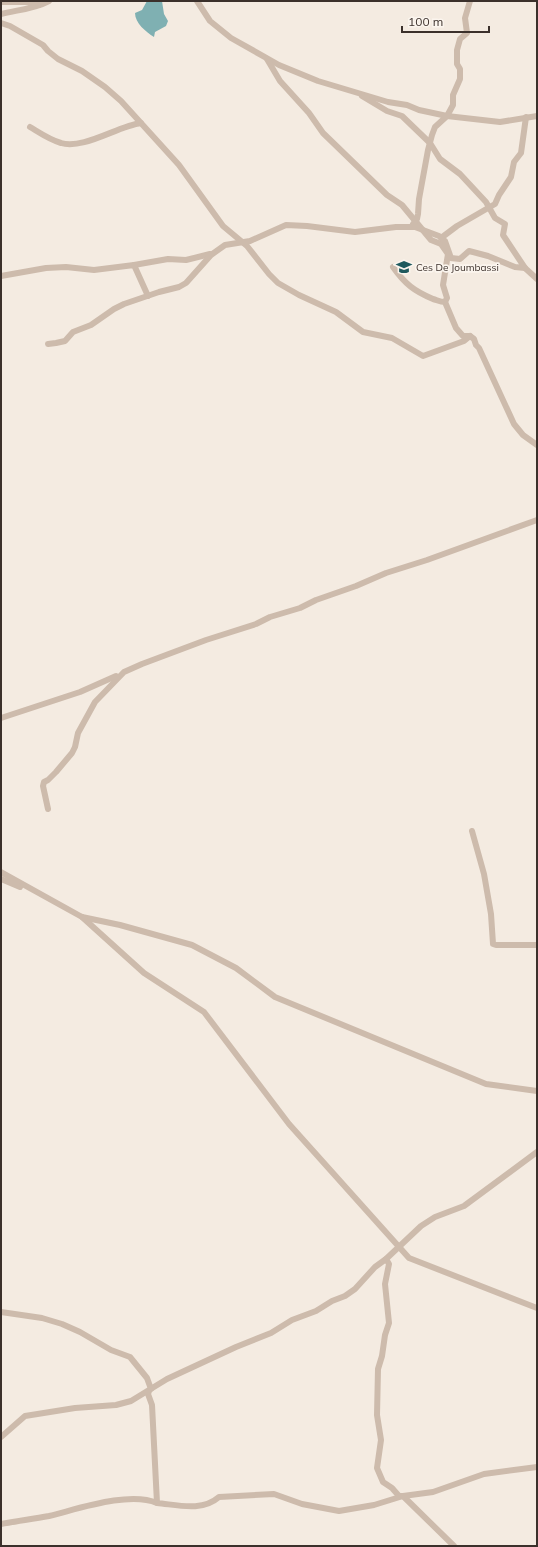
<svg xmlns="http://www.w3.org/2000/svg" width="538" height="1547" font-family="Mulish,sans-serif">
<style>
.water{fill:#7fb0b2}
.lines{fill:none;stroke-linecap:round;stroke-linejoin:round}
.minor{stroke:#cdbbac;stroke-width:6}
.labels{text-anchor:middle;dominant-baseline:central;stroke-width:3.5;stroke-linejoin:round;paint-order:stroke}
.poi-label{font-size:10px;fill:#3b302b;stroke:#fbf5ee;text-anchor:start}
</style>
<rect width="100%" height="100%" fill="#f4ebe1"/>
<path class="water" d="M147,1h15l2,13 4,7 -2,5 -11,6 -1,5c-8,-5 -19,-14 -19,-24l7,-3z"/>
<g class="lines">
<g class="minor">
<path d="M197,1l13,20 21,17 48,27 39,16 70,21 19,3 12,5 28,6 53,6 37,-6"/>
<path d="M1,2h28l10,3"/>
<path d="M1,14c16,-4 33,-5 48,-13"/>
<path d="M1,23l9,3 33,19 5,6 10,8 24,12 23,16 16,14 58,64 44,61 24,20 22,28 9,9 21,12 37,17 27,20 29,6 31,18 41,-15 6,-5"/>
<path d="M267,59l13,22 29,32 14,20 64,62 15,10 29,35 10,4 7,10 -5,31 4,13 -2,4"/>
<path d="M362,96l25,15 15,5 28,27 10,16 20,15 26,28 9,16 10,6 -2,11 22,33"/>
<path d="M30,127c10,6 20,13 31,16 22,7 57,-17 80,-20"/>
<path d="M413,224l4,-5 1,-5 1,-15 9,-49 4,-15 3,-8 12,-11 6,-11v-10l7,-16v-10l-3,-5v-14l3,-11 7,-6 -2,-15 5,-17"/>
<path d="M441,238l16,-12 38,-22 4,-9 12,-18 3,-15 7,-9 5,-36"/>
<path d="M134,265l34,-6 18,1 24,-6"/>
<path d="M393,267c12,17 21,24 40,32 4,1 7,3 12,3l11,26 7,8h7l4,3 2,6 3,3 35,76 9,11 14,10"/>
<path d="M1,276l45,-8 20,-1 28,3 40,-5 14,31"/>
<path d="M48,344l8,-1 9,-2 8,-9 18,-7 23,-16 10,-5 35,-12 20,-5 7,-4 25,-28 14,-10 25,-4 36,-16 21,1 48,6 41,-5h19l24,9 6,5 6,17 9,1 9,-8 19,5 27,11 10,1 12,11"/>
<path d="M1,718l79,-26 36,-16"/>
<path d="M48,809l-5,-23 1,-4 4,-2 8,-8 16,-19 3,-6 3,-14 17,-31 29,-30 18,-8 64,-24 50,-16 14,-7 30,-9 16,-8 40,-14 30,-13 41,-13 110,-40"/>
<path d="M472,831l12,43 7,40 2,30 3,1h41"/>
<path d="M1,872l81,45 38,8 72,20 44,23 39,29 211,87 51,7"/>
<path d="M1,879l19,8"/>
<path d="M82,917l62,56 60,39 85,112 120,134 128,50"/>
<path d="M386,1259l3,5 -4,20 4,39 -4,12 -3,21 -4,13 -1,46 4,25 -4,28 6,14 9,6 7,8h4l51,50"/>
<path d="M1,1312l41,6 20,6 18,8 31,18 19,7 17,21 4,11"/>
<path d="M149,1391l-1,3 4,11 5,98c21,2 45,9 62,-6l55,-3 28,10 37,7 35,-6 29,-9 30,-4 51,-18 53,-7"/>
<path d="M1,1437l24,-21 50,-8 41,-3 15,-4 36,-22 69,-32 35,-14 21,-13 24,-9 16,-10 13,-5 10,-7 20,-22 11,-8 35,-33 14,-9 29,-11 73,-54"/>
<path d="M1,1524c16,-3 32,-5 48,-8 29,-7 80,-25 108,-13"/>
</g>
</g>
<defs>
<symbol id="school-bare" viewBox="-9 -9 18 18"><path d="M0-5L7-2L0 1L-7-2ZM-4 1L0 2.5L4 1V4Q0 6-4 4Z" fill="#1f5a5e" stroke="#fbf5ee" stroke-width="2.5" paint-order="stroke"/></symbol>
</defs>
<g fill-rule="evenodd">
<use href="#school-bare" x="393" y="256" width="22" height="22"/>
</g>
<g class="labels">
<g class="poi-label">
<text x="416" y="267">Ces De Joumbassi</text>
</g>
</g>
<rect width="538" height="1547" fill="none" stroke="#3b302b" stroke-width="4"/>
<path d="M402 26v6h87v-6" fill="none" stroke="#3b302b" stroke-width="2"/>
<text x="408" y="26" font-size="12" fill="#3b302b" stroke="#fbf5ee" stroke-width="3" paint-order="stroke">100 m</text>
</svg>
